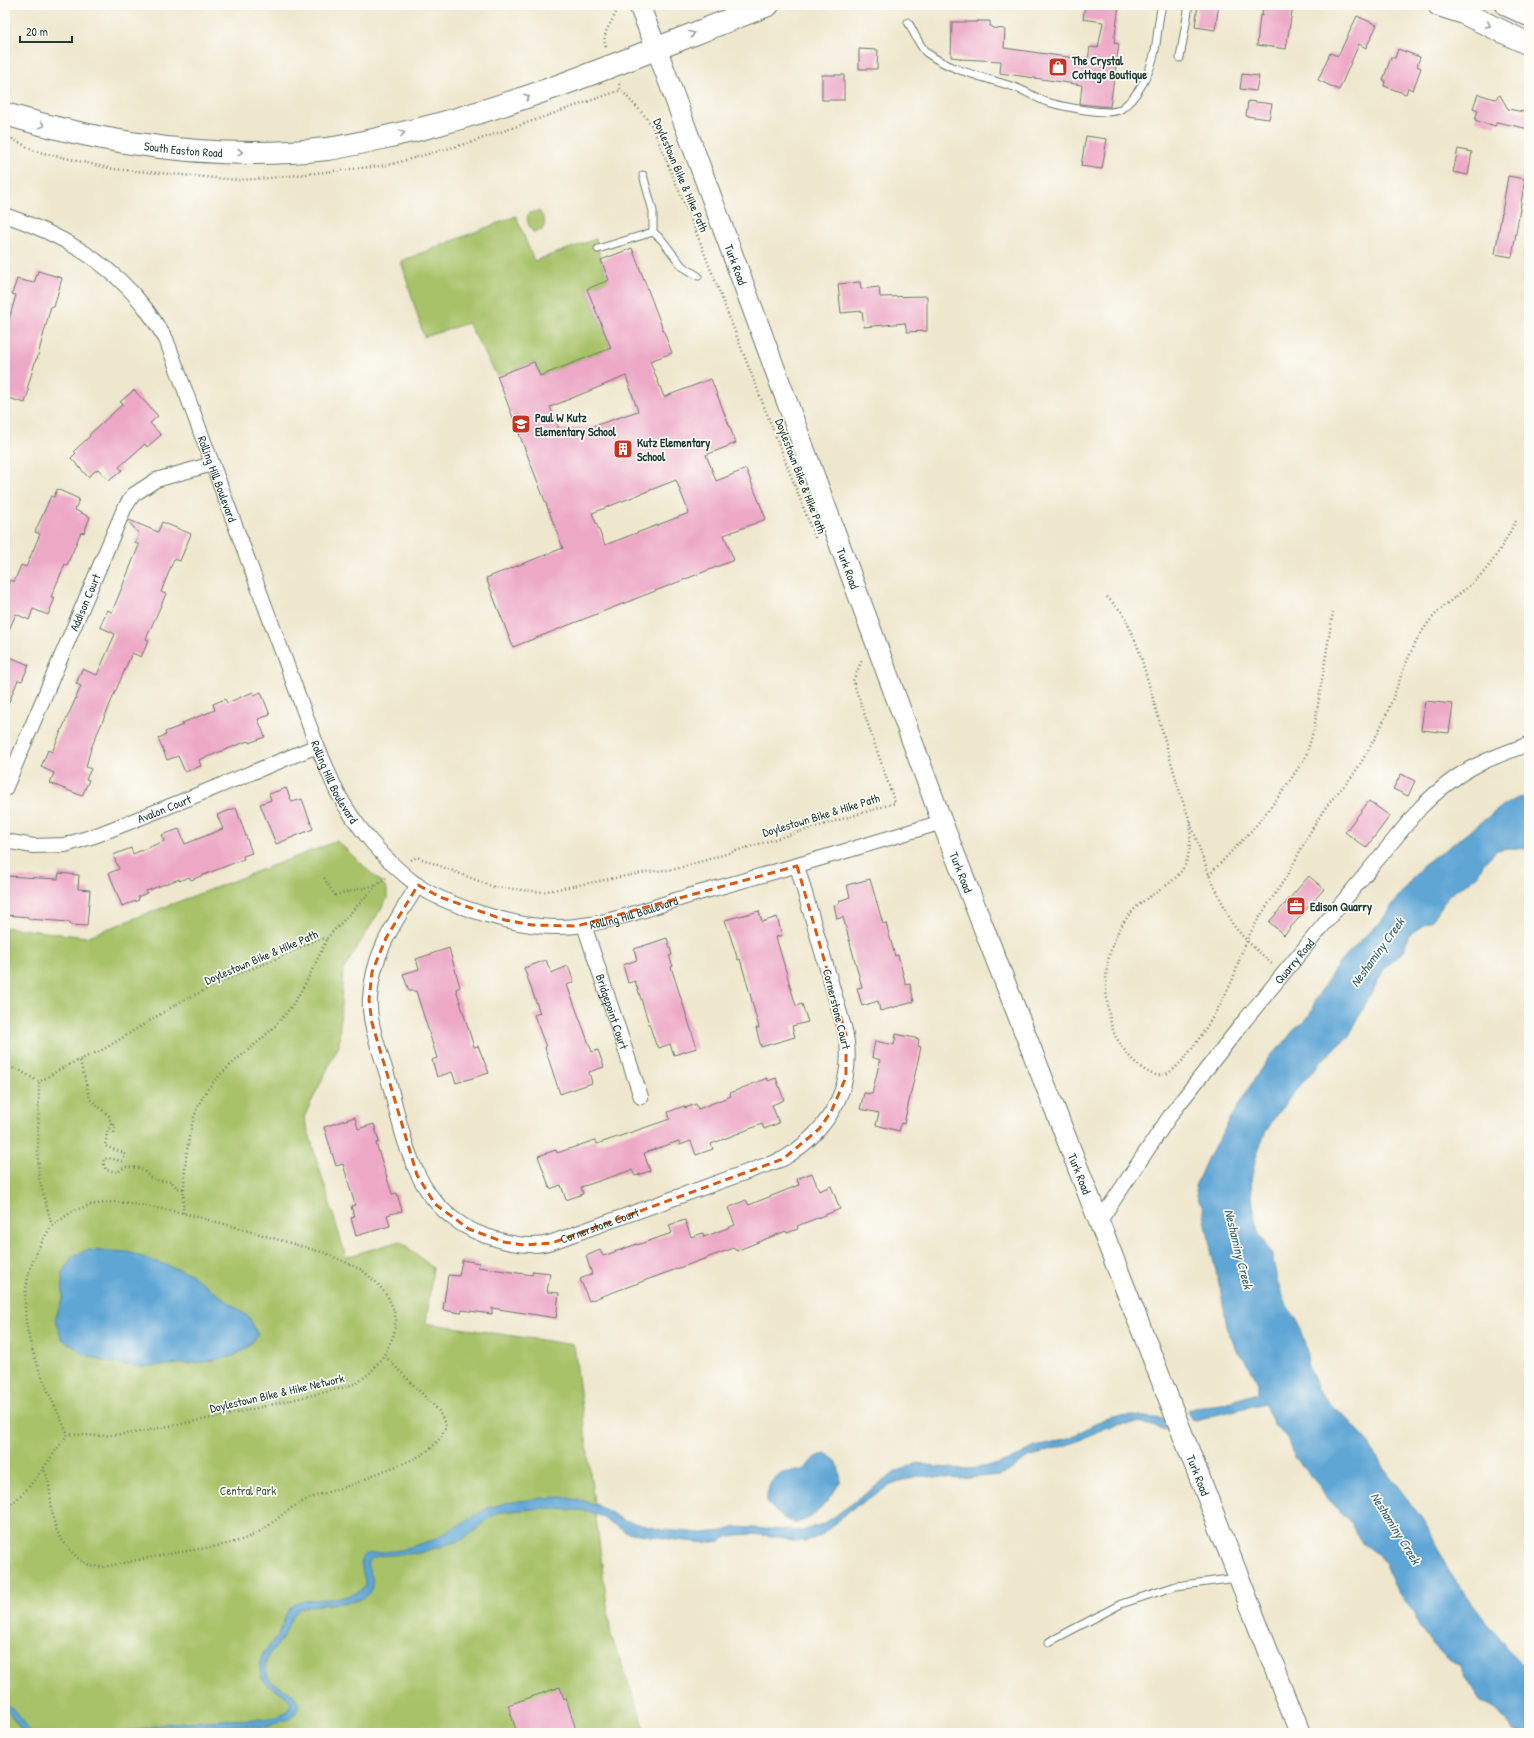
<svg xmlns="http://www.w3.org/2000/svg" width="1534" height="1738" font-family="'Patrick Hand',sans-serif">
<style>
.green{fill:#a8c269;stroke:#64804e}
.water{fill:#5ea6d5;stroke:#3e7284}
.building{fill:#eda8c6;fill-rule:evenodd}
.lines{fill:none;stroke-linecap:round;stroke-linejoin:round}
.lane-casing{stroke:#68786a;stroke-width:9}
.street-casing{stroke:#68786a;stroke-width:16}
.secondary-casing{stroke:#68786a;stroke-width:22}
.primary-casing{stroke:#68786a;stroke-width:24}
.highway-casing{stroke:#68786a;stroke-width:24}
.path{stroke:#68786a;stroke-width:2.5;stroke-dasharray:1 3;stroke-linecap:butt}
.lane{stroke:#fff;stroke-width:7}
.street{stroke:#fff;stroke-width:14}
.secondary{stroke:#fff;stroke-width:20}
.primary{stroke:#fff;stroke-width:22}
.highway{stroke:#fff;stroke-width:22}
.oneway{stroke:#8f9e9a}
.marked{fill:none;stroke:#de580e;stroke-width:3;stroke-dasharray:8 5;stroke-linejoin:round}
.labels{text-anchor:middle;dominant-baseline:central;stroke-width:3.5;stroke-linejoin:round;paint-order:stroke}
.poi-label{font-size:12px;font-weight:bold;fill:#1f3d34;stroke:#fdfcf7;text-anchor:start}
.street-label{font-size:12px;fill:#1f3d34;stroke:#fdfcf7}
.park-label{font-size:12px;fill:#415e41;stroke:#fdfcf7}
.water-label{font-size:13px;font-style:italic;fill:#35626c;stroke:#fdfcf7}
</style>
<rect width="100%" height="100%" fill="#fdfcf7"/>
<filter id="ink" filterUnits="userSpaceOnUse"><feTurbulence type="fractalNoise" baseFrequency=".025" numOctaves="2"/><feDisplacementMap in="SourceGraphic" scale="8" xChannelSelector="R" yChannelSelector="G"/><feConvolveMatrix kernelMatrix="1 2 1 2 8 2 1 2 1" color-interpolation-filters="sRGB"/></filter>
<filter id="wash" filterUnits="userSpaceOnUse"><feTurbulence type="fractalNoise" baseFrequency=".012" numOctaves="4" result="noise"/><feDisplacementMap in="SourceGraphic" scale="16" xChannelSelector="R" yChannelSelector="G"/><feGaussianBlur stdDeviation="0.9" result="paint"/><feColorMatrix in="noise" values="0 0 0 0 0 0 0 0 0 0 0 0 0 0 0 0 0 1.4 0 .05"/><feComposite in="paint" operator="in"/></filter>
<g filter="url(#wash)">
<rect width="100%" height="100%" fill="#efe7cd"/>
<g class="green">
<path d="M539,211c5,6 8,12 3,19l-9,2c-4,-6 -8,-12 -4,-19z"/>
<path d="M516,216l18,45 62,-22 5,21 8,20 -22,9 24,59 -71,28 -6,-14 -37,14 -29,-53 -44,14 -23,-76z"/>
<path d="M337,841l47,44 3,5v9l-44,71 -4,75 -35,72 42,140 54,-16 33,27 -7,55 148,22 37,291 36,97h-642v-806l81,10z"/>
</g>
<g class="water">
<path d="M1529,797v52l-21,-1 -11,2 -13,13 -7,13 -28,19 -16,24 -25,16 -4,16 -19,16 -36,69 -19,16 -27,30 -24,29 -14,22 -10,27 -4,21 2,24 5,27 13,20 7,31 9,23 9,12 12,34 -1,12 10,25 15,17 14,11 24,26 11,21 42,56 27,54 64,82 15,15v62l-14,-2 -2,-4 -16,-17 -17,-10 -13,-21 -6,-13 -12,-5 -25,-26 -5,-8 -4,-14 -17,-18 -12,-31 -6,-8 -17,-13 -5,-6 -5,-12 -26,-26 -6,-11 -27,-32 -7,-18 -13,-14 -10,-21 -68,17 -5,-1 -4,-9 6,-3 28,-3 37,-11v-10l-12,-23 -9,-10 -8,-15 -9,-47 -8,-33 -9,-47 -5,-9 -3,-13 13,-29 42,-71 18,-28 15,-14 13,-17 8,-4 9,-14 2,-9 24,-37 29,-30 13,-11 16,-24 26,-33 12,-9 5,-2 64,-49 14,-7z"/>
<path d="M87,1250l41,2 61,21 60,44 9,18 -10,12 -14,9 -30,6 -62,5 -37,-5 -23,-9 -20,-14 -7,-21 8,-19 -1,-24 10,-19z"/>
<path d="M1134,1416l30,3 3,11 -14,-4 -17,-3 -20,2 -12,3 -25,13 -53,17 -15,12 -12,5 -39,4 -37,-3 -19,4 -15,6 -26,16 -16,10 -26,24 -15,5h-15l-11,-4 -27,-3 -17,1 -9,2 -6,4 -15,2 -29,-3 -51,-8 -28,-17 -10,-4 -44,-3 -43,4 -15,7 -9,10 -15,11 -43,13 -40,3 -8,3 -4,6c3,6 6,13 6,20 -2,26 -62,14 -76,26 -8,8 -10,21 -16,29 -7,9 -17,17 -15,29 2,22 25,14 33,35l-3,9 -6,6 -27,8 -29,-2 -73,6 -9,2h-29l47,-10 54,-3 41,-1 14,-3 9,-6 3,-7c-8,-16 -25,-11 -30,-28 -5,-17 5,-26 15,-37 8,-10 7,-23 14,-30 14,-15 54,-2 75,-21 1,-11 -6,-19 -3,-30l5,-3 34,-4 32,-10 55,-32 17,-5 37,-5 20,-1 22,4 13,4 28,16 38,9 40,3 20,-2 14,-4 65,4 23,-8 72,-52 22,-8 17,4 33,2 21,-3 18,-5 27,-14 15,-3 21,-7 31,-17 9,-3z"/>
<path d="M827,1454l10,8 4,18c-8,15 -31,49 -52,41 -8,-3 -16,-13 -22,-18 -1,-13 3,-25 16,-30 6,-2 13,-1 19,-3 10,-6 8,-14 25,-16z"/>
<path d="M5,1703c10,7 20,18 25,30h-7l-12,-18 -6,-6z"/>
</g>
<g id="blocks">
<g class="building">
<path d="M1085,5l17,2v-2h17l-5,38 5,1 -9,63 -30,-3 2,-19 -82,-12 1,-12 -41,-2v-1l-9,-1 1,-35h25v-1h13v5h2v2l13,1 -1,19 84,12 2,-13 8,1 5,-26 -20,-3z"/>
<path d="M1198,5h21l-4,25 -20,-3z"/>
<path d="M1263,5h30l-7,44 -29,-4 3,-30 2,1z"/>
<path d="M1357,16l20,9 -11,23 -7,-4 -20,46 -21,-10 12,-27 8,3z"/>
<path d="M859,49l19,1 -1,19h-18z"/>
<path d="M1398,49l22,8 -3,9 4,2 -8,22 -5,-2 -2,6 -22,-8 1,-6h-2l8,-23 4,1z"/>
<path d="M1242,74l17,2 -3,15 -16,-2z"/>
<rect x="822" y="75" width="22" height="25"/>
<path d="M1478,94l17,5 5,-4 8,14 21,4v16l-32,-7 -2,4 -6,-2v1l-14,-5 3,-10 -5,-2z"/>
<path d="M1248,101l24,3 -3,15 -23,-3z"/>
<path d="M1086,136l21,3 -5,30 -21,-3z"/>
<path d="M1458,149l14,3 -4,23 -15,-3z"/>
<path d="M1508,176l17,3 -13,78 -17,-3z"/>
<path d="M632,248l40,105 -22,8 14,36 47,-18 25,64 -30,12 5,12 5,14 30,-12 20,50 -42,16 10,25 -221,87 -27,-69 77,-30 -66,-172 37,-14 6,14 71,-28 -24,-59 22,-9 -8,-20zM626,376l12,35 -47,16 -32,2 -9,-22zM676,480l13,33 -84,32 -13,-32z"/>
<path d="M38,271l24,7 -8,29 -3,-1 -14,53h-1l-9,30 2,1 -4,13 -20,-6v-52l4,-14 -3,-1 10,-35 -4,-1 5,-15 17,4z"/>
<path d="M860,282l1,7 18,-2 1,10 47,-1v35l-20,1 -2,-9 -41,4 -2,-16 -21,2 -3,-29z"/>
<path d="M134,390l24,26 -8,7 11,12 -14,12 -2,-3 -26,23 3,3 -13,11 -11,-12 -10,8 -17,-19 5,-5 -2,-2 16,-15 -1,-1 34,-31 -3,-2z"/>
<path d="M57,489l22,10 -4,11 15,7 -6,16 -3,-1 -14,33 -2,-1 -14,33 4,1 -7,17 -15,-6 -4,11 -13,-6 -11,25v-48l5,-11 4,2 7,-17 5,2 14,-33 -5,-2 16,-36 3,1z"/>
<path d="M129,520l29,12 4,-10 29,12 -11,27 -6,-2 -13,33 5,2 -20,45 3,1 -8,17 -9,-4 -41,95 -5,19 5,2 -5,10 3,1 -7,16 -32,-13 4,-10 -13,-6 7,-17 4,2 29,-66 -5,-2 6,-15 15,6 18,-41 -15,-7 7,-17 5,2 27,-67 -4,-2 4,-9 -11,-13z"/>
<path d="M5,655l24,10 -7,16 -4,-1 -12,29z"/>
<path d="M253,692l1,3 7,-3 9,23 -12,4 7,18 -16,6 -1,-2 -49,19 2,6 -16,6 -7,-16 -11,4 -9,-22 8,-3 -1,-3 18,-7 -1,-2 33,-13 -2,-6 12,-5 2,4z"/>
<path d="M1425,701l28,3 -4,29 -28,-3z"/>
<path d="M1401,774l14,7 -7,15 -15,-7z"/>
<path d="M286,788l6,14 10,-3 11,30 -37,15 -16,-40 11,-4 -2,-6z"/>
<path d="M1369,801l21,15 -24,32 -21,-16z"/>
<path d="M236,808l16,45 -9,3 1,3 -53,21 -2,-3 -10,4v-2l-33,12 1,2 -9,4 1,3 -17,6 -13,-33 10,-4 -6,-14 18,-7 2,6 31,-13 -2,-6 17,-6 6,15 10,-4 28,-11 -6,-14z"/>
<path d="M59,873l20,2 -1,14 12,1 -3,36 -17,-1v-3l-42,-3v-2l-23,-2v-39l53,3z"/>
<path d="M1309,876l15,13 -40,46 -15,-13z"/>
<path d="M870,879l13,45 3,-1 9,33 3,-1 8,30 4,-1 4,18 -34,9 -2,-10 -16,5 -5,-18 5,-1 -19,-70 -6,2 -3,-14 5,-1v-3l11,-4 -3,-12z"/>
<path d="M759,911l3,11 15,-5 5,18 -6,2 20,69 6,-2 6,18 -16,4 3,11 -34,10 -5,-19h3l-9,-34 -10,-35 -2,1 -13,-40z"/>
<path d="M667,938l5,17 -3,1 4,10 -2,1 26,81 -23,7 -4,-11 -11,4 -2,-3h-1l-21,-64 -7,2 -5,-18 14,-5 -3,-11z"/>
<path d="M449,948l11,39 -4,2 18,58 4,-1 11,27 -33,10 -4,-11 -15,5 -5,-17 5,-2 -21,-67h-7l-6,-17 16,-5 -3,-10z"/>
<path d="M546,960l5,13 17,-7 6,16 -7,3 25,67 6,-2 6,17 -15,5 3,11 -32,11 -15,-46 1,-1 -12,-32 6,-2 -16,-45z"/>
<path d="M896,1034l23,5 -1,7 3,1 -17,77 -3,-1 -2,8 -23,-6 3,-12 -19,-4 4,-16 8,1 8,-34 -8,-3 3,-16 19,4z"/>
<path d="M767,1078l1,3 8,-3 8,22 -12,5 7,18 -15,6 -2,-5 -51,20 2,5 -17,6 -5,-14 -11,4 -1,-4 -35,12 6,18 -15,5 -3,-6 -51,17 2,7 -17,6 -5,-15 -11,4 -12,-33 18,-6 1,3 38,-13 2,4 73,-25 -2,-7 16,-6 1,2 11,-4 2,5 33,-13 -1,-3z"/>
<path d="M355,1117l3,12 16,-5 5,18 -3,1 16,51 5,-1 5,18 -15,4 3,11 -34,10 -5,-18 3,-1 -3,-11 4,-1 -12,-41 -7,2 -12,-39z"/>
<path d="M812,1173l7,18 12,-5 9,23 -43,17 1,3 -11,4 -1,-2 -50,20 -2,-3 -145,53 -9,-22 12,-5 -6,-18 14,-6 3,6 34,-12v1l35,-12 -3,-8 16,-5 6,17 12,-4 1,4 31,-12 -7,-17 18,-8 3,5 50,-20 -2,-6z"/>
<path d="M462,1260l17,3 -1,4 54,8 1,-4 17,2 -3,19 12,1 -3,25 -64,-10v6l-30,-4 -1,3 -18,-3 5,-35 11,1z"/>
<path d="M560,1687l4,12 2,-1 11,35h-60l-9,-28z"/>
</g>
</g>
</g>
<g filter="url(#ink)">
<use href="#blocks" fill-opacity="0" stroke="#68786a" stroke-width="1"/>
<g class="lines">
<defs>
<g id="lane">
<path d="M908,22c5,8 12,26 19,31 26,19 58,24 87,34 12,4 22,11 33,15 14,4 63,15 74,7 18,-13 30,-38 34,-59 3,-15 3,-30 7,-45"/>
<path d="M1180,58l9,-53"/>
<path d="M643,175l10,36v21"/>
<path d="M598,249l55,-17 9,8 20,26 16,10"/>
<path d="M1049,1642l72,-38 55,-18 61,-8"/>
</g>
<g id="street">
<path id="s1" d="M5,215c55,19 104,46 141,94 7,9 13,20 20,30l151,407c7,15 13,31 20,46 19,35 48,69 80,93 21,15 52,25 77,32 28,8 60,13 90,8 41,-6 81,-23 122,-34 79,-22 158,-45 236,-69"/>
<path id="s2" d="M5,789l119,-280 9,-14 23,-15 56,-16"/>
<path id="s3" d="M5,841l28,5 32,-1 32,-10 68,-27 152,-62"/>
<path id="s4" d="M418,885c-24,39 -45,67 -48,113 -2,25 11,56 18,80 18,68 28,140 108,161 19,6 40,9 59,2l228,-82c48,-29 75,-77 61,-132l-47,-161"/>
<path id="s5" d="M584,925l57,172"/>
<path id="s6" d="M1099,1222l73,-109 73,-93 176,-213c36,-36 60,-46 108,-63"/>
</g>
<g id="secondary">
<path id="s7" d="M639,5l17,42 286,775 358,911"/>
</g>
<g id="primary">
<path id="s8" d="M5,114c104,31 213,47 322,35 29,-4 57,-12 85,-18 122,-30 238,-81 356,-126"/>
</g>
<g id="highway">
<path d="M1439,5l22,7 68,32"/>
<path d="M1507,5l22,10"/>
</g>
</defs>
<use href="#lane" class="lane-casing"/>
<use href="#street" class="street-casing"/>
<use href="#secondary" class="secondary-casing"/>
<use href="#primary" class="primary-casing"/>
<use href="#highway" class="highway-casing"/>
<g class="path">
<path d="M606,47c-6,-17 10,-26 12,-42"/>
<path d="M619,84l2,6 23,25 7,9 7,16 42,102 116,298"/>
<path d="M5,135l30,16 78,18 125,11 32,-2 118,-13 84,-23 149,-52"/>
<path d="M1107,597l16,16 16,37 41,143 29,82 24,50 14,16 25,23"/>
<path d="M1191,821c-1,14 0,31 -6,44 -8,16 -26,25 -40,35 -33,24 -44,68 -37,106 1,10 3,20 7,29 7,15 32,47 51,39 20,-8 55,-69 65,-91 6,-13 9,-28 15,-41 10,-22 26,-43 39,-63 13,-23 24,-47 39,-69 7,-11 17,-20 25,-30 10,-12 18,-28 26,-42 20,-36 27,-78 51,-112 15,-22 39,-34 57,-53 14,-16 24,-36 34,-54"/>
<path d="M411,860l6,-3 77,30 48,5 105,-20 29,-3 219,-66 -42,-122 9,-21"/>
<path d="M1209,875l45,-47 29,-37 23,-35 8,-27 19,-117"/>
<path d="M324,878l11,17 41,-10"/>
<path d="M80,1061l10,38 19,17 2,8 4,1 -1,9"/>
<path d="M5,1066l14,4 20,12"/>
<path d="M111,1124l-4,9 -2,13 19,7 1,3 -3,5 -14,-3 -4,1 -1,4 3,7 12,2 7,-5 16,1 10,10 9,3h11l6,7 7,1"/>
<path d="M183,1213c1,-35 2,-81 18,-113 15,-29 51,-50 73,-73 25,-25 38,-57 53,-88"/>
<path d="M52,1226l21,-15 17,-6 23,-3 16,1 54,10 45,12 100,29 34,16 16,14 10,13 6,13 2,10 -3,17 -9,18 -13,17 -14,11 -15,5 -115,27 -93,18 -34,3 -32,-2"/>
<path d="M43,1467c11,20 5,45 15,66 3,7 9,12 13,18 10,12 17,15 32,16 26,-5 52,-11 78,-15 22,-4 47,-6 68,-15 20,-8 34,-26 53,-35 18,-9 36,-12 54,-19 7,-2 13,-7 20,-9 27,-12 58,-16 70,-48l-7,-15 -55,-56"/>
<path d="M5,1508c23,-13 46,-52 63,-74 -35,-74 -68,-135 -16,-208l-13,-48 -1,-27 1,-69 25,-15 40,-18 76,-47 58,-28 38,-15 40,-19 11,-2 50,-53 9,-7"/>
</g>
<use href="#lane" class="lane"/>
<use href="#street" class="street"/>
<use href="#secondary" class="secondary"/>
<use href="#primary" class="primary"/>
<use href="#highway" class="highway"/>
</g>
<defs><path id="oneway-chevron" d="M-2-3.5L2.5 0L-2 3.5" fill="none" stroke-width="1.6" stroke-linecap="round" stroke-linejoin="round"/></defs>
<g class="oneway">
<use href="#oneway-chevron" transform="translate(1488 25) rotate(25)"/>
<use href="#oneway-chevron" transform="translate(692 34) rotate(-21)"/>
<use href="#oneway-chevron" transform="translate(527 97) rotate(-18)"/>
<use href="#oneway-chevron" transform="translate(42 125) rotate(16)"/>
<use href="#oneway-chevron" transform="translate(402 133) rotate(-14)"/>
<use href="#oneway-chevron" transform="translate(240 152) rotate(2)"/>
</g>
</g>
<path class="marked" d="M797,866l49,169v42l-15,35 -12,17 -36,30 -231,84 -28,2 -20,-3 -35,-13 -34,-25 -18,-29 -45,-152 -3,-23 3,-28 14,-34 32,-53 22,12 65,23 27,5 45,1z"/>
<defs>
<symbol id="shop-square" viewBox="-11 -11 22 22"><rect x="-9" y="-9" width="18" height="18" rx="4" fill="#c8321e" stroke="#fdfcf7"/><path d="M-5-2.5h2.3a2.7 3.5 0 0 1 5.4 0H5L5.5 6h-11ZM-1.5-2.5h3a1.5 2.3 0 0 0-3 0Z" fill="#fff"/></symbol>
<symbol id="school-square" viewBox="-11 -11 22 22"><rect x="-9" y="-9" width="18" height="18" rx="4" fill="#c8321e" stroke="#fdfcf7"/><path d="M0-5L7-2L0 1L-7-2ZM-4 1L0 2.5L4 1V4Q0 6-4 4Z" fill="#fff"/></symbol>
<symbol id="building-square" viewBox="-11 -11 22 22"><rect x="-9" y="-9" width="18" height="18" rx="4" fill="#c8321e" stroke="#fdfcf7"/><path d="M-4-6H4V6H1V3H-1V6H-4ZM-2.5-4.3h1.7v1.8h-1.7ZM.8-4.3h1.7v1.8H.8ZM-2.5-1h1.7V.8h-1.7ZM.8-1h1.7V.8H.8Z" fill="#fff"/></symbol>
<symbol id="office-square" viewBox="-11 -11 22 22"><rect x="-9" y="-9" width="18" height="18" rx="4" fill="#c8321e" stroke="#fdfcf7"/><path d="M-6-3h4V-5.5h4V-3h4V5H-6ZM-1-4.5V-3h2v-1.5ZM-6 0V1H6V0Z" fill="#fff"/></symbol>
</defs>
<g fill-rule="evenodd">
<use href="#shop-square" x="1047" y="56" width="22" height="22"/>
<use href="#school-square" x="510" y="413" width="22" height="22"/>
<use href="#building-square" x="612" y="438" width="22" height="22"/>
<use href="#office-square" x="1285" y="895" width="22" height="22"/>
</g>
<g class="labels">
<g class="poi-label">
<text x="1072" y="60">The Crystal<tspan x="1072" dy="14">Cottage Boutique</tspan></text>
<text x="535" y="417">Paul W Kutz<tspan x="535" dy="14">Elementary School</tspan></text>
<text x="637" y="442">Kutz Elementary<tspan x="637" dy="14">School</tspan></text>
<text x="1310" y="906">Edison Quarry</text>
</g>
<g class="street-label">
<text stroke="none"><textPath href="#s8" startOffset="182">South Easton Road</textPath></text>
<text transform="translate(681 175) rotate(67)">Doylestown Bike &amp; Hike Path</text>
<text stroke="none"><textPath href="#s7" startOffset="277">Turk Road</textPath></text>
<text transform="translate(801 476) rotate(69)">Doylestown Bike &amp; Hike Path</text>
<text stroke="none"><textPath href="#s1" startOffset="357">Rolling Hill Boulevard</textPath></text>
<text stroke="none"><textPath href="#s7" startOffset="601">Turk Road</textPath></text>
<text stroke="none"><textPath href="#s2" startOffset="203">Addison Court</textPath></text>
<text stroke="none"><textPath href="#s1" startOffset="682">Rolling Hill Boulevard</textPath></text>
<text stroke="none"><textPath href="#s3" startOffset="166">Avalon Court</textPath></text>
<text transform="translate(821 815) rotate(-17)">Doylestown Bike &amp; Hike Path</text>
<text stroke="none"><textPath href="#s7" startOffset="925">Turk Road</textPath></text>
<text stroke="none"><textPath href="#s1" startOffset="1042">Rolling Hill Boulevard</textPath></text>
<text transform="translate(261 957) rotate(-23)">Doylestown Bike &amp; Hike Path</text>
<text stroke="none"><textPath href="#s6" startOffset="326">Quarry Road</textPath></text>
<text transform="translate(837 1009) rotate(76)">Cornerstone Court</text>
<text stroke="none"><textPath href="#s5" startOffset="91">Bridgepoint Court</textPath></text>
<text stroke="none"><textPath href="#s7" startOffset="1249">Turk Road</textPath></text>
<text stroke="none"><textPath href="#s4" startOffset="520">Cornerstone Court</textPath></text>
<text transform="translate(277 1393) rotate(-13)">Doylestown Bike &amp; Hike Network</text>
<text stroke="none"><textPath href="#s7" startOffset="1573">Turk Road</textPath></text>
</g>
<g class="park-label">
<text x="248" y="1490">Central Park</text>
</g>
<g class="water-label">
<text transform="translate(1377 952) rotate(-54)">Neshaminy Creek</text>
<text transform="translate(1239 1249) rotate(76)">Neshaminy Creek</text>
<text transform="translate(1396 1528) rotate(58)">Neshaminy Creek</text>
</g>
</g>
<rect width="1534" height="1738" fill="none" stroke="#fdfcf7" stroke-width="20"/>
<path d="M20 36v6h52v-6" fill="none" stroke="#1f3d34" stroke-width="2"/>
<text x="26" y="36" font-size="12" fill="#1f3d34" stroke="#fdfcf7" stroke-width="3" paint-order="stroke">20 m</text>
</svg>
